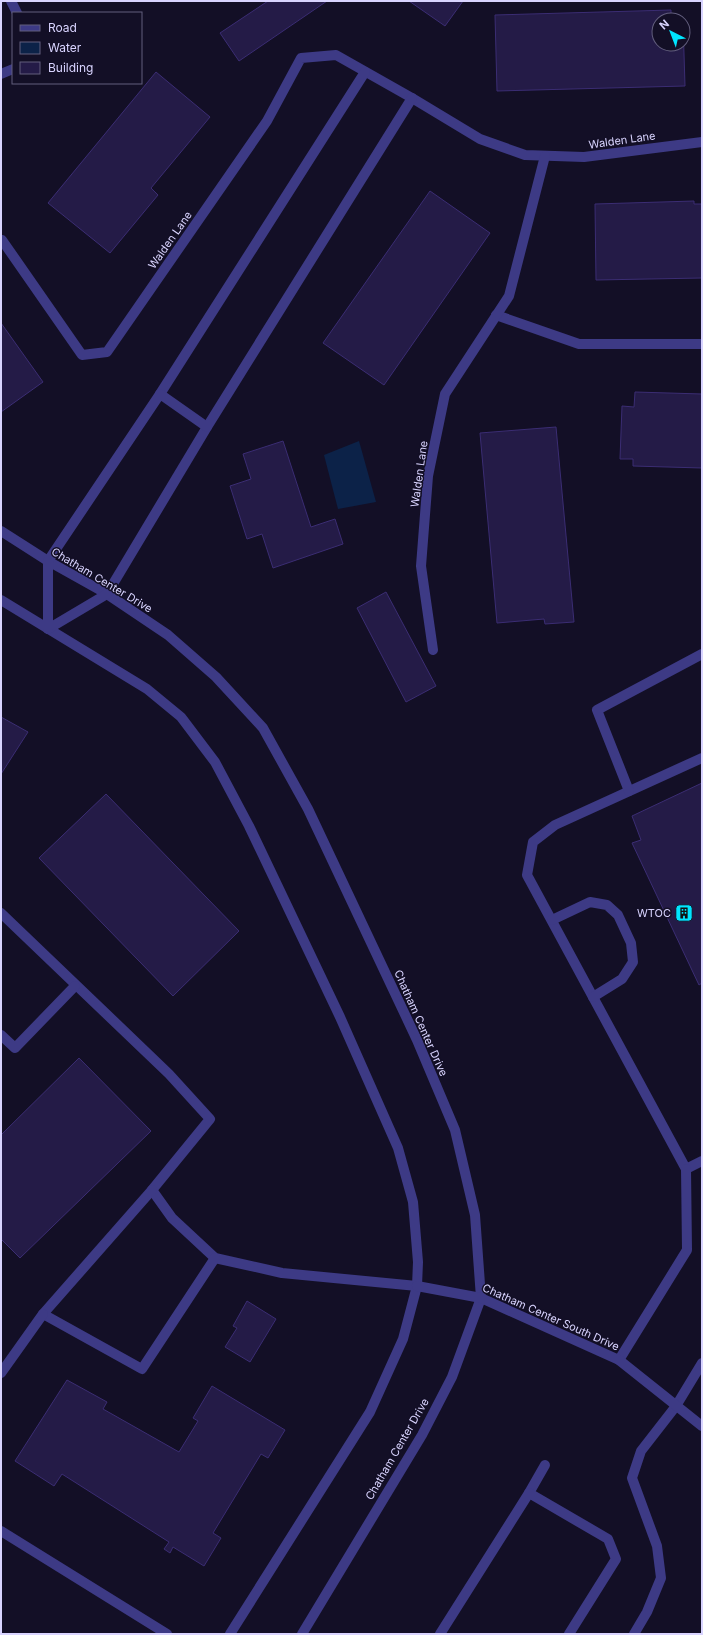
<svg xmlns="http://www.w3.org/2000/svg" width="703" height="1635" font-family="Inter,sans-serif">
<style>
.water{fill:#0c2248}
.building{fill:#241b47;stroke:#3b2d73}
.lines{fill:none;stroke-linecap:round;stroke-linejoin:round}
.lane{stroke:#3d3a85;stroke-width:10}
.street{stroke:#3d3a85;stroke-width:10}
.labels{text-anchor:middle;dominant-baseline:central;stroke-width:3;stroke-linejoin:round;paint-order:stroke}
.street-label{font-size:11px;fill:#d9d4ff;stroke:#130f26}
.poi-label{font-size:11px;fill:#d9d4ff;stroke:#130f26;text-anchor:end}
</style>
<rect width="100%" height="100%" fill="#130f26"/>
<path class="water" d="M359,441l17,61 -38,7 -14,-54z"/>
<g class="building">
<path d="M268,1h59l-88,60 -19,-28z"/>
<path d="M409,1h54l-18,25z"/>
<path d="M671,10v10h-12v24h24v-22l2,64 -188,5 -2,-76z"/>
<path d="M156,72l54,45 -59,71 7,7 -48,58 -62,-50z"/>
<path d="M430,191l60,42 -106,152 -61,-42z"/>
<path d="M694,201v3h8v74l-106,2 -1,-76z"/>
<path d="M1,323l42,59 -42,30z"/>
<path d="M635,392l67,2v74l-69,-2v-7h-13l2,-53 12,1z"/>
<path d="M556,427l18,195 -29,2 -1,-5 -47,4 -17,-190z"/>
<path d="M283,441l28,86 24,-8 8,25 -70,24 -11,-34 -15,5 -17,-53 21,-7 -8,-25z"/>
<path d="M386,592l50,94 -30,16 -49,-94z"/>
<path d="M1,717l27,15 -27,42z"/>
<path d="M702,783v200l-3,2 -67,-142 9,-3 -9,-24z"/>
<path d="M106,794l133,137 -66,65 -134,-138z"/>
<path d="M79,1058l72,73 -131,127 -19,-19v-104z"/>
<path d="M247,1301l29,18 -26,43 -25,-15 12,-19 -4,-2z"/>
<path d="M67,1380l40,22 -4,7 76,43 19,-31 -5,-3 19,-32 73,44 -17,28 -7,-4 -48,79 8,5 -17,28 -31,-19 -3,6 -6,-4 5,-7 -107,-68 -8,12 -39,-25z"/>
</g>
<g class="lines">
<g class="lane">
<path d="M11,1l6,12"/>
<path d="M1,74l12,-5"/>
<path d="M702,758l-147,67 -22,17 -6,33 159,294 16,-8"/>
<path d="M629,791l-32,-81 105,-56"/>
<path d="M1,913l168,161 41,45 -58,71 20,28 43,40 67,15 135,13"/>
<path d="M552,920l38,-18 17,3 11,10 13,28 2,19 -11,17 -29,18"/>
<path d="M1,1035l14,13 60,-62"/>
<path d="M152,1190l-109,124 99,55 73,-111"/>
<path d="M619,1360l68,-110 -1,-81"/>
<path d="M1,1373l42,-59"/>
<path d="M529,1493l16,-28"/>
<path d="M1,1531l166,103"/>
<path d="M440,1634l89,-141 79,46 8,20 -47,75"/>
<path d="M634,1634l13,-22 14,-34 -4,-32 -25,-68 9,-27 35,-45 26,-43"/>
</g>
<g class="street">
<path d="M2,240l80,115 25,-3 160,-231 34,-63 35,-3 76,43 68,41 45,16 59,2 118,-15"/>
<path d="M496,315l83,29h123"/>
<path d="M160,394l205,-322"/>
<path d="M1,531l47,30 59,33 61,41 48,42 47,51 45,81 109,231 38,90 20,85 6,83 -29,79 -30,58 -120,199"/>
<path d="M1,600l146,89 34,28 34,45 34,64 91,191 58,131 15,54 5,60 -1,24 -14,53 -33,73 -140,222"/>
<path d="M48,629l59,-35 100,-167 205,-329"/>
<path d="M48,629v-68l112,-167 47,33"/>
<path d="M433,650l-12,-84 7,-90 17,-82 64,-98 36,-140"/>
<path d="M417,1286l64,12 138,62 83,66"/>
</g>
</g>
<defs>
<symbol id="building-square" viewBox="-11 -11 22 22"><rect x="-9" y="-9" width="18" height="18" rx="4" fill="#00e5ff" stroke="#130f26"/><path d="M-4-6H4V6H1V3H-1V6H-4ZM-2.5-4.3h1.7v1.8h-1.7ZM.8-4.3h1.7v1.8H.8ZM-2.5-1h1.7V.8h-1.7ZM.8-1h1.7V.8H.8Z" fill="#111"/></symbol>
</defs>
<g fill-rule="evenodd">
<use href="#building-square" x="674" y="903" width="20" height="20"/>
</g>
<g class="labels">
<g class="street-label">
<text transform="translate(622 140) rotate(-8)">Walden Lane</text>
<text transform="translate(170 240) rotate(-55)">Walden Lane</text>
<text transform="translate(419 474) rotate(-82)">Walden Lane</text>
<text transform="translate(102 580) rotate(31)">Chatham Center Drive</text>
<text transform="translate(421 1023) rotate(66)">Chatham Center Drive</text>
<text transform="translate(551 1317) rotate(24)">Chatham Center South Drive</text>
<text transform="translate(397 1449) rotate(-60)">Chatham Center Drive</text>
</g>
<g class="poi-label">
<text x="671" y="913">WTOC</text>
</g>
</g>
<rect width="703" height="1635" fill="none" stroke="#d9d4ff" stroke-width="4"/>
<rect x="12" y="12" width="130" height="72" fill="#130f26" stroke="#625e7d"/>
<rect x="20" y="25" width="20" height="6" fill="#3d3a85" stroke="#625e7d"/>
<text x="48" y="32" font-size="12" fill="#d9d4ff">Road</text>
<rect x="20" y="42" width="20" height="12" fill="#0c2248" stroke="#625e7d"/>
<text x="48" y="52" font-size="12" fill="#d9d4ff">Water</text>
<rect x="20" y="62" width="20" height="12" fill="#241b47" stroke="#625e7d"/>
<text x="48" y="72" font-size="12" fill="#d9d4ff">Building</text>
<g transform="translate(671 32) rotate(318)"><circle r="19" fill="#130f26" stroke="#625e7d"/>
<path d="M0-3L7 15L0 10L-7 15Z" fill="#00e5ff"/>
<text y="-6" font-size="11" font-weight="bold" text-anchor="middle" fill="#d9d4ff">N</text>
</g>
</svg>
